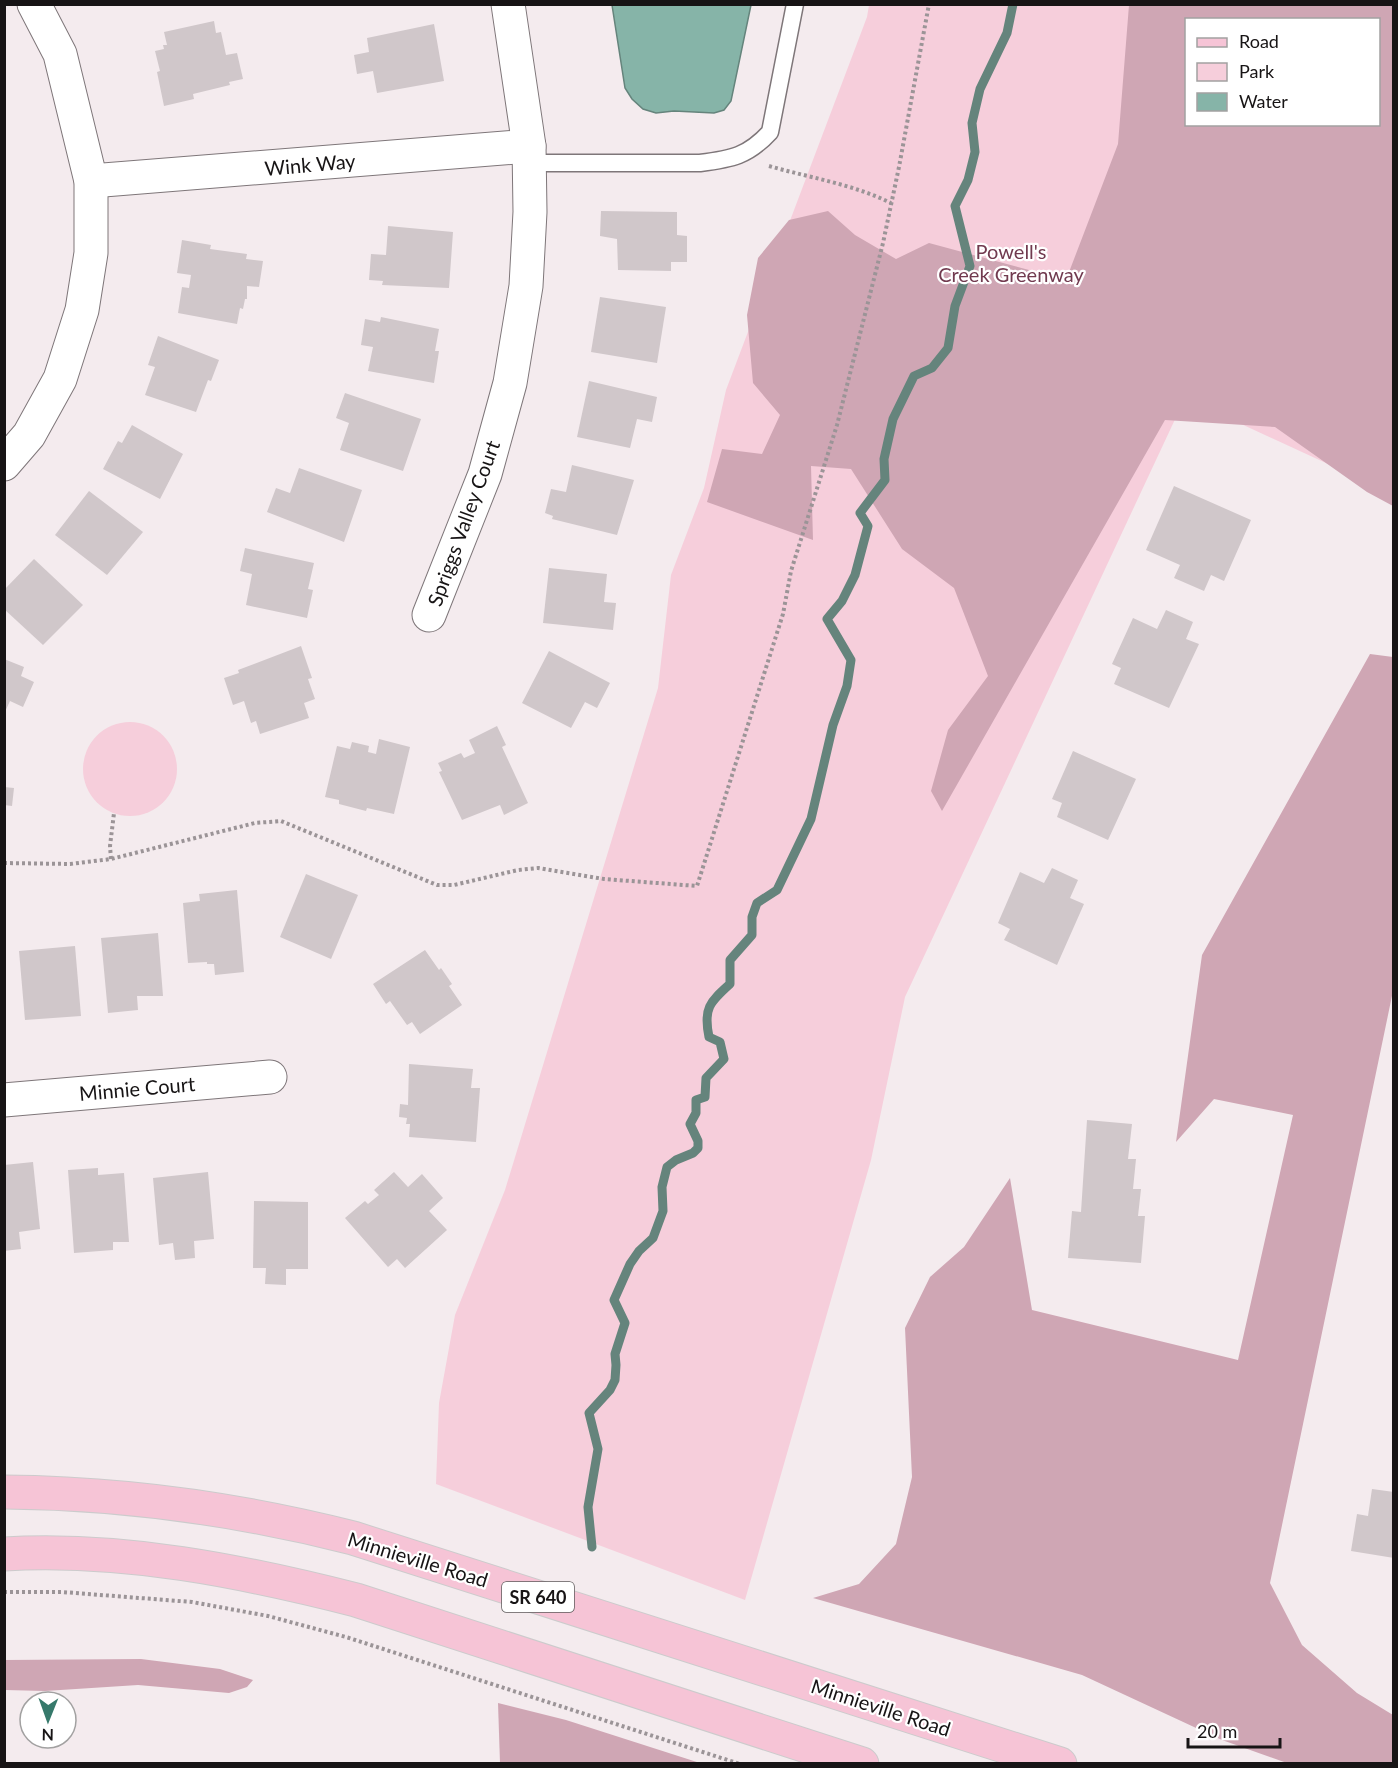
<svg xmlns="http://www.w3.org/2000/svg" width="1398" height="1768" font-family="Lato,sans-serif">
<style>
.green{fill:#f6cedb;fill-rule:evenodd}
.forest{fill:#cfa6b4;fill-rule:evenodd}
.water{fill:#86b4a8;stroke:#65847c;stroke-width:1.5}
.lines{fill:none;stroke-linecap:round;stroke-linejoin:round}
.stream{stroke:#65847c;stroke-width:9}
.building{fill:#d0c7ca}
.lane-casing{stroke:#7e7679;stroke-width:19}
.street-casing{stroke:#7e7679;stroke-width:35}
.primary-casing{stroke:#cccbcc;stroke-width:35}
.path{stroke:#9b9497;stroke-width:4;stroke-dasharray:3 3;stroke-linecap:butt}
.lane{stroke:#fff;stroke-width:16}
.street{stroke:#fff;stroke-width:33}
.primary{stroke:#f6c4d6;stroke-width:33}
.labels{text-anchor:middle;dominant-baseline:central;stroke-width:4.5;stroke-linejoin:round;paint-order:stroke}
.shield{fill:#fff;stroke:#5d5a5b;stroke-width:1.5}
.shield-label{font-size:18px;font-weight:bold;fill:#171415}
.street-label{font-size:20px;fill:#171415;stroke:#fff}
.park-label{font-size:20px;fill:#713a4f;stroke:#fff}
</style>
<rect width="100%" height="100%" fill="#f4ebee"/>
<g class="green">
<path d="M869,5h524v489l-208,-96 -280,599 -34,163 -126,440 -309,-116 3,-81 16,-88 50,-125 153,-502 13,-113 33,-87 22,-98 141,-373zM1186,20h192v104h-192z"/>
<circle cx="130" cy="769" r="47"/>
</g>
<g class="forest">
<path d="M1129,5h264v501l-26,-14 -92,-65 -110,-7 -223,391 -11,-20 17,-61 40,-54 -34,-88 -52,-39 -51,-80 -40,-3 2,74 -106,-38 15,-53 40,5 18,-39 -27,-32 -6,-68 11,-57 31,-38 39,-9 27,24 41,24 33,-16 137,37 52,-136zM1186,20h192v104h-192z"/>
<path d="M1370,654l23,3v334l-123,592 32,62 55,48 36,22v48h-106l-65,-23 -140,-65 -269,-77 46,-14 37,-40 16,-67 -7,-149 25,-51 34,-30 46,-69 22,132 206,50 55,-245 -79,-16 -38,43 26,-187z"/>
<path d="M141,1659l79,10 33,11 -6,7 -18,6 -91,-8 -93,6 -40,-1v-30z"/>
<path d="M498,1703l68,17 134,43h-200z"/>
</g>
<path class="water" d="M612,5h139l-20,96 -7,9 -10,3 -40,-2 -18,2 -13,-4 -11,-10 -7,-11z"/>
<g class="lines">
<path class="stream" d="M592,1547l-4,-40 10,-58 -9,-36 21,-23 5,-10 1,-15 -1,-11 10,-31 -11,-23 16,-36 9,-13 14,-13 10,-27 -1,-24 5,-20 9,-7 17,-7 5,-5v-7l-8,-17 6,-11v-13l9,-3 1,-19 18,-19 -4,-17 -11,-5c-6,-29 1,-35 21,-53v-24l22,-25v-18l5,-14 20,-13 34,-71 22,-94 14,-39 4,-26 -24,-41 15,-18 13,-26 13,-49 -8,-13 25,-33 -1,-21 9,-40 21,-43 18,-8 16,-20 7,-42 15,-40 -15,-60 13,-26 7,-28 -3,-29 8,-34 27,-56 6,-29"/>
</g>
<g class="building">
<path d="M214,21l2,12 5,-1 5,23 11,-2 6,26 -14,3 1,3 -37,9 1,5 -30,7 -7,-34 3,-1 -5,-20 9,-2 -1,-4h4l-3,-13z"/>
<path d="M434,24l10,57 -67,12 -4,-22 -16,3 -3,-19 15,-3 -2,-14z"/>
<path d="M601,211l76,1v23l10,1v26h-16v9l-53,-1 -1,-31 -17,-3z"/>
<path d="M388,226l65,6 -4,56 -67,-3 1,-4 -14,-1 2,-26 15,1z"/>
<path d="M182,240l29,5 -1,4 37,5 -1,5 17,2 -4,26 -12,-1v13h-2l-2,10 -3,-1 -3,16 -59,-11 4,-26 7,1 2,-13 -14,-2z"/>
<path d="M600,297l66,10 -9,56 -66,-11z"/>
<path d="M381,317l58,12 -4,22h4l-5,32 -66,-12 5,-24 -12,-2 4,-26 15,3z"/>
<path d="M158,336l61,24 -8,21 -3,-1 -12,32 -51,-17 10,-28 -7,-2z"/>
<path d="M589,381l68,16 -5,25 -15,-3 -7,29 -53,-11z"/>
<path d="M345,393l76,26 -18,52 -63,-21 9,-27 -13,-5z"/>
<path d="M132,425l51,29 -23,45 -57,-30 15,-28 4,2z"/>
<path d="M572,465l62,15 -17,55 -65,-16 1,-3 -8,-3 6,-24 15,3z"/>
<path d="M299,468l63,22 -18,52 -77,-30 9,-24 14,5z"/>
<path d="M1174,486l77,34 -27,61 -13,-6 -7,16 -30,-13 6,-13 -34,-15z"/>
<path d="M89,491l54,41 -36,43 -52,-40z"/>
<path d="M245,548l69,15 -6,26 5,1 -6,28 -61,-13 6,-31 -12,-3z"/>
<path d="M34,559l49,46 -40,40 -39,-36v-19z"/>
<path d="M549,568l58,6 -3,28 12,1 -3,27 -70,-7z"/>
<path d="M1166,610l27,12 -7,17 13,5 -30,64 -55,-24 7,-16 -9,-4 21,-46 24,11z"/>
<path d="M301,646l11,32 -4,1 7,20 -11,4 5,15 -49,16 -4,-13 -5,2 -7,-22 -11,4 -9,-27 15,-5 -1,-3z"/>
<path d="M549,651l61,32 -13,25 -12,-6 -14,26 -49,-25z"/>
<path d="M4,659l20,8 -3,9 13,6 -11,25 -13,-6 -6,13z"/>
<path d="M497,726l9,19 -4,2 26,56 -24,12 -4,-10 -38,15 -23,-48 3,-1 -4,-8 23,-10 3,5 11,-5 -6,-13z"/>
<path d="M379,739l31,8 -16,67 -27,-6 -1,3 -27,-7v-4l-14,-3 12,-51 13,3 2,-7 17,4 -1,6 8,2z"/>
<path d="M1073,751l63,28 -28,61 -51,-23 5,-14 -10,-4z"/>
<path d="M4,787l10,1 -2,18 -8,-1z"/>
<path d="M1052,868l26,12 -8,18 14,6 -27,61 -53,-25 6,-11 -12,-6 22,-51 24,11z"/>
<path d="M306,874l52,21 -27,64 -51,-22z"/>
<path d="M237,890l7,82 -29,3 -1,-11h-7v-2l-19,1 -5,-60 17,-2 -1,-7z"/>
<path d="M158,933l5,63h-26l1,14 -30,3 -7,-75z"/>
<path d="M75,946l6,70 -56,4 -6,-69z"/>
<path d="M425,950l14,20 2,-2 11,16 -3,2 13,19 -42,29 -8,-12 -5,3 -17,-24 -4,3 -13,-20z"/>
<path d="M409,1064l64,5 -2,19h9l-4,54 -67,-5 1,-13h-4l1,-6 -8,-1 1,-13 8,1z"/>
<path d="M1087,1120l45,4 -4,35h8l-3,30h8l-3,27h7l-4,47 -73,-5 4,-47 9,1z"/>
<path d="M33,1162l7,67 -21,3 2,17 -17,2v-86z"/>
<path d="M98,1168v7l26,-2 5,69h-16v8l-39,3 -6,-83z"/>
<path d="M208,1172l6,67 -20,2 1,17 -20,2 -2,-17 -14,2 -6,-67z"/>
<path d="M394,1172l14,15 14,-13 21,24 -14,13 18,19 -42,38 -8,-9 -9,8 -43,-49 20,-17 3,3 11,-9 -5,-5z"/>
<path d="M254,1201l54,1v67h-22v16l-21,-1 1,-16h-13z"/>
<path d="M1372,1489l22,3v66l-43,-7 6,-37 11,2z"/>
</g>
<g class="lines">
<defs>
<path id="lane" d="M529,163h171c32,-4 48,-7 70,-31l25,-128"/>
<g id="street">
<path d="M91,181l438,-35"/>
<path d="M4,464l25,-29 31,-56 22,-69 9,-57v-72l-31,-127 -26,-50"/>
<path d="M429,615l56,-141 25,-91 16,-97 4,-74 -1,-66 -21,-142"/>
<path d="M4,1100l266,-23"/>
</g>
<g id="primary">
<path d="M4,1492c119,1 235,17 349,46l707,226"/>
<path d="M4,1554c118,-7 238,17 352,46l506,164"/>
</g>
</defs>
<use href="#lane" class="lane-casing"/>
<use href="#street" class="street-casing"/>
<use href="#primary" class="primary-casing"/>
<g class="path">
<path d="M769,166c42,12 83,18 122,37"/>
<path d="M111,859l-1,-13 4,-33"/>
<path d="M4,863l66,1 41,-5 144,-36 26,-2 156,64h17l64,-15 20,-2 66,11 93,7 86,-272 8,-43 46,-146 46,-182 16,-76 30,-163"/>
<path d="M4,1592h58l130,10 76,14 78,21 394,127"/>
</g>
<use href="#lane" class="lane"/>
<use href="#street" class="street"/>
<use href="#primary" class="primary"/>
</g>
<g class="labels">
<rect class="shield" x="502" y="1582" width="72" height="30" rx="4.5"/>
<g class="shield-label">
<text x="538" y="1597">SR 640</text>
</g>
<g class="street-label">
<text transform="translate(310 164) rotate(-5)">Wink Way</text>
<text transform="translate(463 523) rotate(-70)">Spriggs Valley Court</text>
<text transform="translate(137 1088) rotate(-5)">Minnie Court</text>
<text transform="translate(418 1559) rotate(17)">Minnieville Road</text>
<text transform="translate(881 1707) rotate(18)">Minnieville Road</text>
</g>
<g class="park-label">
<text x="1011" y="251">Powell's<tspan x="1011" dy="23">Creek Greenway</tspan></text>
</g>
</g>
<rect width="1398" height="1768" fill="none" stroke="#171415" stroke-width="12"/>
<rect x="1185" y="18" width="195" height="108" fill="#ffffff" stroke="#a2a1a1" stroke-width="1.5"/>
<rect x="1197" y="38" width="30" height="9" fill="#f6c4d6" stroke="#a2a1a1" stroke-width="1.5"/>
<text x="1239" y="48" font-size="18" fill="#171415">Road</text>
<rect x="1197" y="63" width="30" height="18" fill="#f6cedb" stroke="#a2a1a1" stroke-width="1.5"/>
<text x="1239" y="78" font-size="18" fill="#171415">Park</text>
<rect x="1197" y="93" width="30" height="18" fill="#86b4a8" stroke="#a2a1a1" stroke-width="1.5"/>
<text x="1239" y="108" font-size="18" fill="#171415">Water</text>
<g transform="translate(48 1720) rotate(181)"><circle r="28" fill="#ffffff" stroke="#a2a1a1" stroke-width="1.5"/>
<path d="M0-4.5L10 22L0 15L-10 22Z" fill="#36796b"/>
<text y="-9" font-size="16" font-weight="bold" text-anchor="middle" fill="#171415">N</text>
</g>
<path d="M1188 1738v9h92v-9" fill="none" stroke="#171415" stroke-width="3"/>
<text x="1197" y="1738" font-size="18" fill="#171415" stroke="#ffffff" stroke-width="4.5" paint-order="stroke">20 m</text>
</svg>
